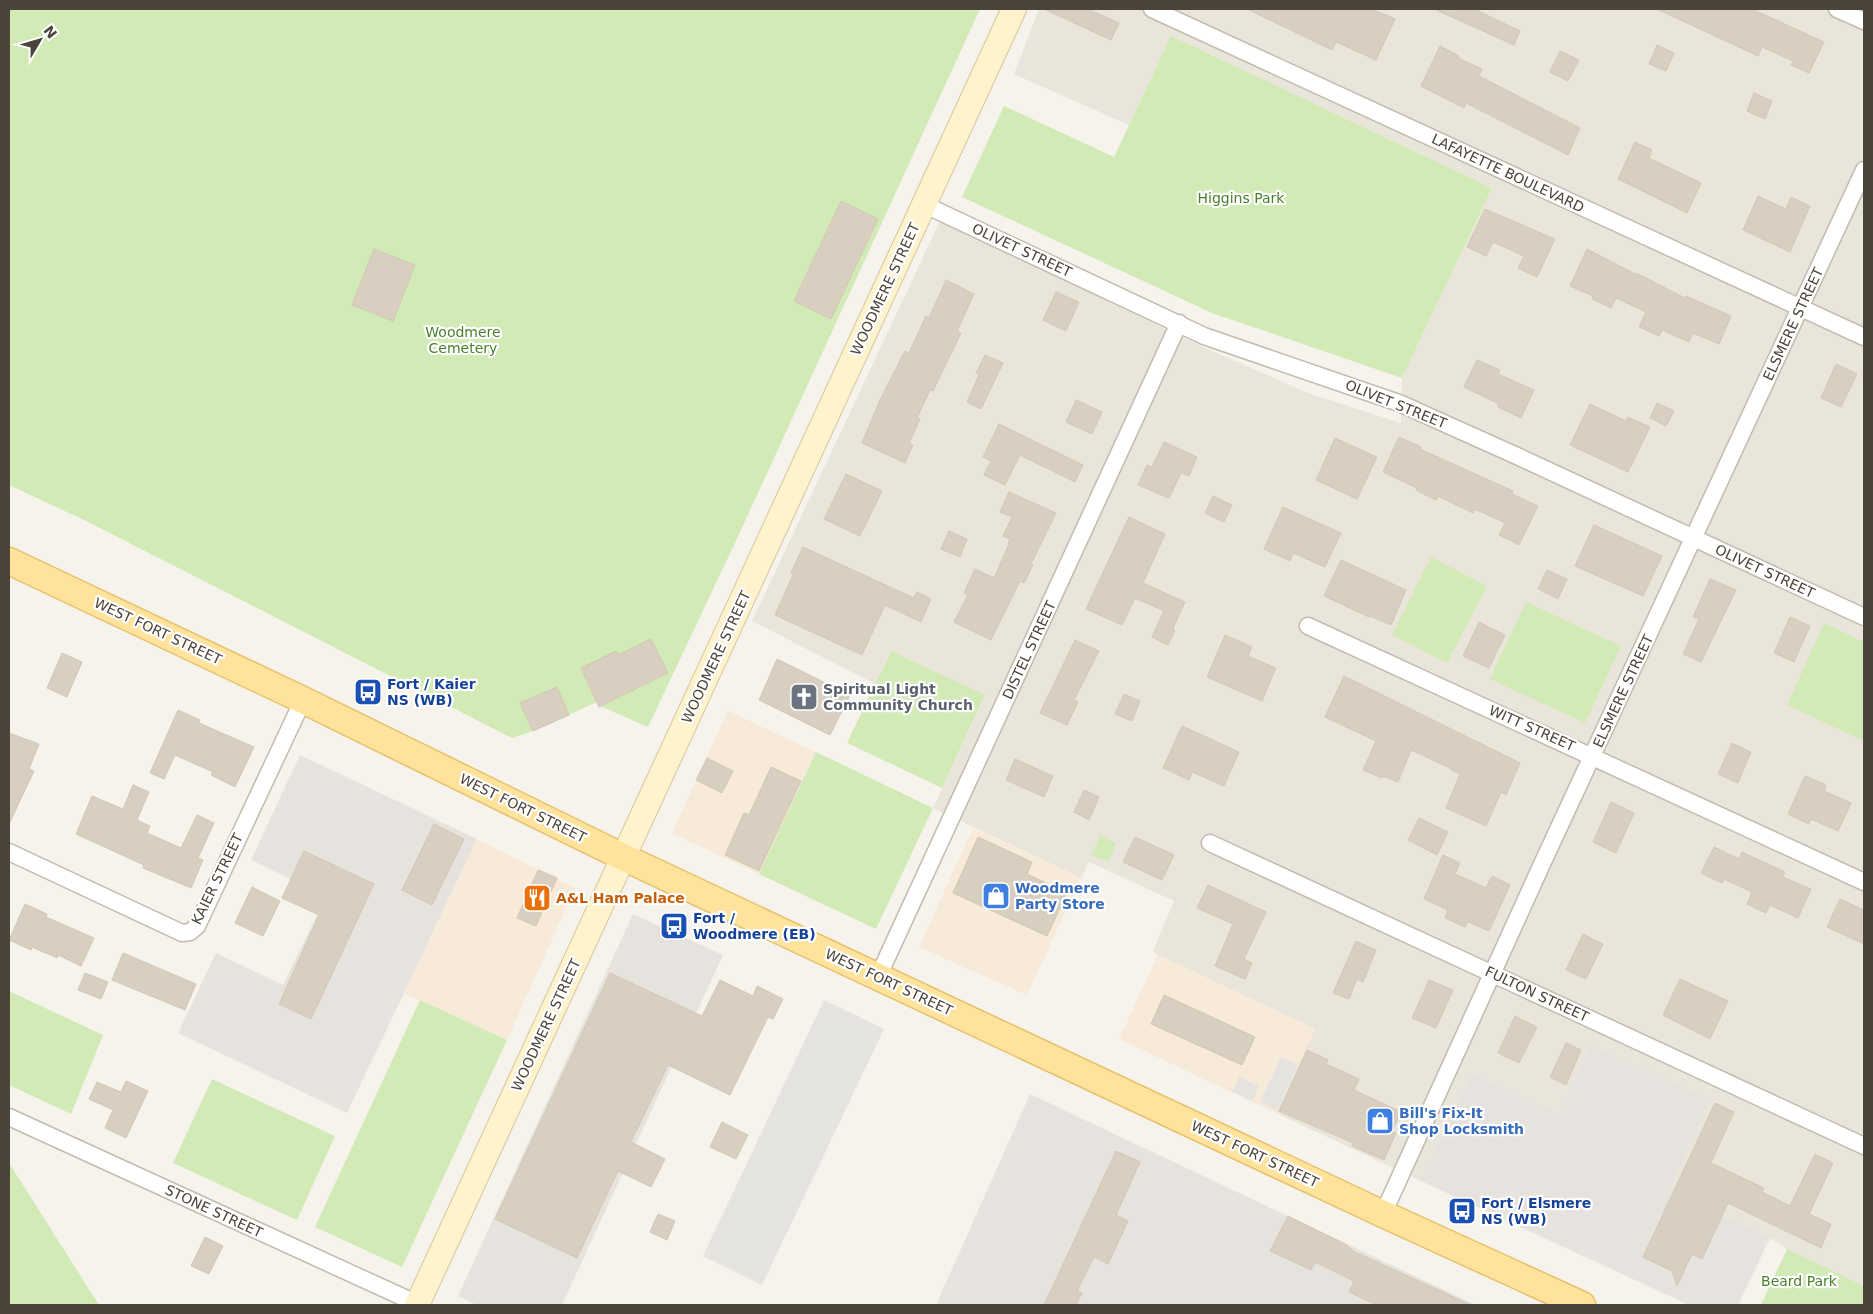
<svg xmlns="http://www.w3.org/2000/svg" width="1873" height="1314" font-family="'DejaVu Sans',sans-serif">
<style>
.residential{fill:#eae5da}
.commercial{fill:#f7ead8}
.industrial{fill:#e6e2dd}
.green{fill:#d2eab5}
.parking{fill:#e5e3e0}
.building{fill:#d8cfc1;stroke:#d3c7b4}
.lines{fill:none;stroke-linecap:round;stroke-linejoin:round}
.street-casing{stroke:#c2bbae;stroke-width:19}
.secondary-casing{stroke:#d6c79b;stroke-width:26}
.primary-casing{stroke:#e6c16a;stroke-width:29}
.street{stroke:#fff;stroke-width:16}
.secondary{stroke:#fff3cd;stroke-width:24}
.primary{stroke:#ffe39c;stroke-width:26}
.labels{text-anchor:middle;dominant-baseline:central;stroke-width:4.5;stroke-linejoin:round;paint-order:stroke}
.street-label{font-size:14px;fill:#4b4439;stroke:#fff}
.park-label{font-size:14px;fill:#4a7f2a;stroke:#fff}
.transit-label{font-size:14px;font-weight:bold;fill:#164399;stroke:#fff;text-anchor:start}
.worship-label{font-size:14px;font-weight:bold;fill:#5b616d;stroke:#fff;text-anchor:start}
.shop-label{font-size:14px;font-weight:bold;fill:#366cbe;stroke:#fff;text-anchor:start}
.food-label{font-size:14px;font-weight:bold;fill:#c56008;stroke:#fff;text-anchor:start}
</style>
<rect width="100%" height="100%" fill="#f6f3ec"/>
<path class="residential" d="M1039,9h825v1277l-77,-37 -17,-11 -102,-48 -78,-145 -31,68 -88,-41 -50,109 -145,-68 39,-84 -157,-74 -5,-4 21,-50 -85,-39 -8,16 -148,-70 52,-112 -95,-45 -15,33 -123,-63 188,-400 263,126 105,46 93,30 1,-45 90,-190 -321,-151 -42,88 -115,-51z"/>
<g class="commercial">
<path d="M728,711l88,41 -57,122 -87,-41z"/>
<path d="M973,828l108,50 -54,117 -108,-48z"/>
<path d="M477,839l98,49 -68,152 -87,-40 -16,-6z"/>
<path d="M1158,955l157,74 -39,84 -157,-74z"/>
</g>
<g class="industrial">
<path d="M300,755l177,84 -130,274 -169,-80 38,-80 67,32 43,-89 -75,-36z"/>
<path d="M633,914l90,41 -161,350h-85l-19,-9z"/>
<path d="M1590,1045l119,55 -40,90 101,48 -32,67h-49l-268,-124 50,-109 88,41z"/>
<path d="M1030,1094l446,211h-540z"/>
</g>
<g class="green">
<path d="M9,9h971l-239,521 -93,197 -48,-21 -3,-4 -64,29 -21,7 -428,-218 -75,-35z"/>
<path d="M1171,36l321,152 -90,190 -190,-65 -250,-116 42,-91 110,51z"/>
<path d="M1431,557l56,29 -40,77 -55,-28z"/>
<path d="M1526,602l95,44 -36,77 -95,-44z"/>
<path d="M1824,623l40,19v99l-77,-36z"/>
<path d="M891,651l94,44 -43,93 -95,-45z"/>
<path d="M816,752l117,56 -57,121 -117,-55z"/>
<path d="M1100,836l16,7 -8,19 -17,-7z"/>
<path d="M9,991l94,44 -32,79 -62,-29z"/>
<path d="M420,1000l87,40 -105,227 -87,-40z"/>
<path d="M212,1079l123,57 -38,84 -124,-57z"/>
<path d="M9,1163l90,142h-90z"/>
<path d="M1787,1249l77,37v19h-103z"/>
</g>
<g class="parking">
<path d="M824,1000l60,29 -122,256 -59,-29z"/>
<path d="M1281,1057l17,8 -21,45 -17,-8z"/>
<path d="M1239,1077l20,9 -7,15 -20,-9z"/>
</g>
<g class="building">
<path d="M1044,9h44l31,14 -8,17z"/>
<path d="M1247,9h125l23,10 -19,41 -40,-18 -4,8z"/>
<path d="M1434,9h40l46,22 -6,14z"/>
<path d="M1657,9h95l72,33 -15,31 -18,-8 2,-4 -31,-14 -4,9z"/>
<path d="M1657,45l17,8 -8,18 -17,-7z"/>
<path d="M1440,46l19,10 -1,2 24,11 -3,7 101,52 -12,27 -102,-52 -2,5 -43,-22z"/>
<path d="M1560,51l19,9 -11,21 -18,-9z"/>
<path d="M1754,93l18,8 -7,18 -18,-8z"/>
<path d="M1635,142l17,8 -3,8 52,25 -14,30 -69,-34z"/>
<path d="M1758,196l28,13 5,-12 19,9 -20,46 -47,-22z"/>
<path d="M841,201l37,18 -47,100 -37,-18z"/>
<path d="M1485,209l70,30 -18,38 -19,-9 6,-12 -31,-14 -7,14 -19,-9z"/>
<path d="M374,249l41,16 -22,56 -41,-16z"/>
<path d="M1587,249l48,25 1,-1 49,25 1,-2 45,20 -12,28 -26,-11 -4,9 -27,-12 -3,6 -20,-9 7,-15 -30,-14 -5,10 -19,-9 1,-3 -23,-10z"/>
<path d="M946,280l28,14 -17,37 4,2 -28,58 -3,-1 -13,28 3,1 -11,24 4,2 -8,18 -43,-20 18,-43 25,-49 4,2 17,-37 3,2z"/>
<path d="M1056,292l23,10 -13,29 -23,-11z"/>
<path d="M985,355l18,8 -22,46 -14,-7 12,-27 -3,-2z"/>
<path d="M1477,360l23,10 -2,4 36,16 -13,28 -23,-11 1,-3 -35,-17z"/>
<path d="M1836,364l21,10 -16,33 -20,-9z"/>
<path d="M1076,400l26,12 -10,22 -26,-12z"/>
<path d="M1657,403l17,8 -8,15 -16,-8z"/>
<path d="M1590,404l36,17 2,-4 22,10 -22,45 -58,-27z"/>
<path d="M999,424l84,41 -8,17 -55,-27 -15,30 -21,-10 7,-14 -8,-4z"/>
<path d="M1399,437l22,10 -1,2 93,42 -1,3 26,12 -19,39 -20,-10 6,-12 -30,-14 -2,4 -35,-17 -2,4 -20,-10 1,-2 -34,-16z"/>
<path d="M1335,438l42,19 -20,42 -41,-19z"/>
<path d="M1164,442l33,15 -8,19 -8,-3 -12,25 -31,-13 9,-20 5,2z"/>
<path d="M846,474l36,17 -22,45 -36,-17z"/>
<path d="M1009,492l47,21 -25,51 2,1 -9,18 -4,-2 -29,59 -37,-18 14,-27 -4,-2 11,-24 19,9 15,-34h-1l2,-5 -7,-3 9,-19 -12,-5z"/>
<path d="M1213,496l19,9 -8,17 -19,-9z"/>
<path d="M1283,507l58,26 -16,34 -32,-14 -3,8 -26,-12z"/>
<path d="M1129,517l36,17 -22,49 42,19 -12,26 2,2 -7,15 -16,-8 12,-26 -29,-13 -13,27 -36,-16z"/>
<path d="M1594,525l68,31 -19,40 -68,-30z"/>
<path d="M949,531l18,8 -7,18 -19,-8z"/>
<path d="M803,547l111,51 3,-6 14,7 -10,23 -36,-17 -23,50 -87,-40 18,-40 -2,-2z"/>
<path d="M1341,560l65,30 -15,35 -21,-9 -1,1 -45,-21z"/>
<path d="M1547,570l20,9 -9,20 -20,-10z"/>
<path d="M1710,579l26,11 -35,72 -18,-8 16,-35 -6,-2z"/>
<path d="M1790,617l20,9 -16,36 -20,-9z"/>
<path d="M1479,622l26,13 -16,33 -26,-12z"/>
<path d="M1225,635l27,12 -4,9 28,12 -14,33 -55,-24z"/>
<path d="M651,639l17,34 -69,34 -18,-39 35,-17 2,4z"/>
<path d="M1075,640l24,11 -25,49 4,2 -11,23 -27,-12z"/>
<path d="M62,653l20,9 -15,35 -20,-9z"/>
<path d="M777,659l73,36 -20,40 -71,-35z"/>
<path d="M1344,676l176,87 -14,32 -5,-3 -15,34 -40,-18 14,-34 -10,-5v-1l-39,-18 -13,32 -15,-6 -1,2 -19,-8 13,-29 -51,-24z"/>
<path d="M557,687l12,28 -36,16 -13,-28z"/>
<path d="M1124,694l16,7 -8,20 -17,-7z"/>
<path d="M178,710l22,10 -1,3 55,24 -19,40 -24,-12 2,-3 -38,-17 -11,24 -14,-6z"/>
<path d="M1182,726l57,26 -15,34 -32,-14 -3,8 -26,-12z"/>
<path d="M9,733l30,11 -10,25 5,2 -25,53z"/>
<path d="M1732,743l19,9 -13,31 -20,-9z"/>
<path d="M707,758l26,13 -11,22 -26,-13z"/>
<path d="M1015,759l38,17 -9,21 -38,-17z"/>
<path d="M771,767l30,14 -42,90 -34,-16 19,-42 5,2z"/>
<path d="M1805,776l21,9 -2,6 27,12 -13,28 -27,-12 -2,5 -21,-10z"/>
<path d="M133,785l16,7 -12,28 13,6 -3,7 34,15 16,-33 17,8 -16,35 5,2 -12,28 -48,-20 1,-3 -68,-31 16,-38 31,13z"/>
<path d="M1084,790l15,7 -10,23 -15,-8z"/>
<path d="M1611,802l23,11 -18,40 -23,-11z"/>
<path d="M1419,818l29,14 -11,23 -29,-15z"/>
<path d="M434,824l30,15 -32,66 -30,-15z"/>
<path d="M978,837l54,25 -5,12 40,19 -20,43 -94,-43z"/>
<path d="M1135,837l39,18 -12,25 -39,-18z"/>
<path d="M1714,847l25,12 3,-7 43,20 -2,5 28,12 -13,29 -28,-13 -4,8 -19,-9 5,-12 -28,-13 -2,4 -21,-10z"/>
<path d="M304,851l70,33 -63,135 -32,-15 40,-89 -37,-17z"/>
<path d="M1443,855l17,8 -5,11 31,14 6,-12 18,9 -21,46 -21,-9 -3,5 -20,-9 3,-8 -24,-11z"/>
<path d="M538,870l19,8 -21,48 -19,-8z"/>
<path d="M1208,885l58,27 -22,47 8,4 -7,16 -30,-13 18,-42 -36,-16z"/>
<path d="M252,887l28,14 -17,35 -28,-13z"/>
<path d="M1840,899l24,11v34l-37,-17z"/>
<path d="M25,904l22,10 -1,3 48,21 -13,28 -23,-11 -1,3 -25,-11 -1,3 -22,-10z"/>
<path d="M1583,934l20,10 -17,35 -20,-9z"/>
<path d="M1356,941l20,9 -13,32 -6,-3 -8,20 -16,-6z"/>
<path d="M123,953l73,31 -11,26 -73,-30z"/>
<path d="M85,973l23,9 -7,17 -23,-9z"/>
<path d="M610,973l92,43 18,-36 33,16 4,-10 26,13 -10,20 -5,-2 -38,78 -62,-30 -37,77 34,17 -14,28 -33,-16 -41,87 -82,-39z"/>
<path d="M1680,979l48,22 -18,38 -47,-24z"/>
<path d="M1429,980l24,10 -17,38 -24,-10z"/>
<path d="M1164,995l91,42 -13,28 -91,-41z"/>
<path d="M1515,1016l22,11 -18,36 -21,-10z"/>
<path d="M1566,1043l15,7 -15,35 -16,-8z"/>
<path d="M1307,1050l21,10 -2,4 33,15 -5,11 47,22 -9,19 4,2 -12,27 -32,-14 1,-3 -74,-32z"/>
<path d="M126,1081l22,10 -22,47 -21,-10 8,-18 -24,-11 8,-17 24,10z"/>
<path d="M1715,1103l19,9 -23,51 53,25 -2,4 28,14 25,-52 18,9 -24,51 22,10 -10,24 -93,-45 -26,56 -10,-5 -15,32 -5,-15 -29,-14z"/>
<path d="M722,1122l26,13 -12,24 -26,-12z"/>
<path d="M1116,1151l24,11 -24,53 12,6 -20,43 -14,-7 -17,34 5,2 -6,12h-32z"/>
<path d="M658,1214l17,7 -8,19 -17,-8z"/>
<path d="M1288,1216l59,29 6,6 118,54h-94l-28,-13 5,-11 -39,-19 -4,8 -41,-19z"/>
<path d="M205,1237l18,9 -14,28 -18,-8z"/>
</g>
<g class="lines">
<defs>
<g id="street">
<path d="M1152,9l712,328"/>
<path d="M1837,9l27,12"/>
<path d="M923,204l281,132 195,67 118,53 347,161"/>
<path d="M1308,626l556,256"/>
<path d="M1210,843l654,303"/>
<path d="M9,852l173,81 8,-1 7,-6 106,-226"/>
<path d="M878,977l301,-654"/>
<path d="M9,1117l411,188"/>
<path d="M1383,1214l159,-350 322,-694"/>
</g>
<path id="secondary" d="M417,1305l597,-1296"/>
<path id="primary" d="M9,561l294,139 320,157 760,357 199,91"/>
</defs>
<use href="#street" class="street-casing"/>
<use href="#secondary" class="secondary-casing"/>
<use href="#primary" class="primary-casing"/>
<use href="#street" class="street"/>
<use href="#secondary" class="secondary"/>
<use href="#primary" class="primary"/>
</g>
<defs>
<symbol id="bus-square" viewBox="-11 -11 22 22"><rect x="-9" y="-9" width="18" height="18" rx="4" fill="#1a4fb4" stroke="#fff"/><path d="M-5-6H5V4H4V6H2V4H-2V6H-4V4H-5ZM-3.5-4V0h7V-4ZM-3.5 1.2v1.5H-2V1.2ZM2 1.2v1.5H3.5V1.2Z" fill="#fff"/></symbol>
<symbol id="church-square" viewBox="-11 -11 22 22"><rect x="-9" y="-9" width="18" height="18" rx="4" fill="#6b7280" stroke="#fff"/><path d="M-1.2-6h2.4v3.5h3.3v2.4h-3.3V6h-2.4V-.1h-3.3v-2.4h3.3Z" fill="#fff"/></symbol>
<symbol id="shop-square" viewBox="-11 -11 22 22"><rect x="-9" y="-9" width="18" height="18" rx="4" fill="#3f7fe0" stroke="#fff"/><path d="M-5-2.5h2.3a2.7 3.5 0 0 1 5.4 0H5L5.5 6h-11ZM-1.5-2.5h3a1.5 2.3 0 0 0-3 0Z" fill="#fff"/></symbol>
<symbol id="restaurant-square" viewBox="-11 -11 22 22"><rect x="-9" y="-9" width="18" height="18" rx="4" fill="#e8710a" stroke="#fff"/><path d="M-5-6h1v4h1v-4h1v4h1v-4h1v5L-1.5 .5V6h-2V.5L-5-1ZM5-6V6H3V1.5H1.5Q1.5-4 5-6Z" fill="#fff"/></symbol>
</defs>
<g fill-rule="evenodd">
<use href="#bus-square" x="352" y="676" width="32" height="32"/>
<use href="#church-square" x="788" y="681" width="32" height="32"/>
<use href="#shop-square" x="980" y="880" width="32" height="32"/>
<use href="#restaurant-square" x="521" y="882" width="32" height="32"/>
<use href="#bus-square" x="658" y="910" width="32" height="32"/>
<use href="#shop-square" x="1364" y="1105" width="32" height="32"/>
<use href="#bus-square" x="1446" y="1195" width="32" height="32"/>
</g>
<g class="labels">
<g class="street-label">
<text transform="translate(1508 173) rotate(25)">LAFAYETTE BOULEVARD</text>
<text transform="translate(1022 250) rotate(25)">OLIVET STREET</text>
<text transform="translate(885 289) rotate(-65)">WOODMERE STREET</text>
<text transform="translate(1793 324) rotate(-65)">ELSMERE STREET</text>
<text transform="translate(1396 404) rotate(22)">OLIVET STREET</text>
<text transform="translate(1765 571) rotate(25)">OLIVET STREET</text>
<text transform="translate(158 631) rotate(25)">WEST FORT STREET</text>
<text transform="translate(1029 650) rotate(-65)">DISTEL STREET</text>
<text transform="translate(716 657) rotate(-65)">WOODMERE STREET</text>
<text transform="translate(1623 691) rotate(-65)">ELSMERE STREET</text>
<text transform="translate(1532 728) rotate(24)">WITT STREET</text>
<text transform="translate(523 808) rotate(26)">WEST FORT STREET</text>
<text transform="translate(217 879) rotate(-64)">KAIER STREET</text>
<text transform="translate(889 982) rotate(25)">WEST FORT STREET</text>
<text transform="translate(1537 994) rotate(25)">FULTON STREET</text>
<text transform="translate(546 1025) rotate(-65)">WOODMERE STREET</text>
<text transform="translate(1255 1154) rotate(25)">WEST FORT STREET</text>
<text transform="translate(214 1211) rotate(25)">STONE STREET</text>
</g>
<g class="park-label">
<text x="1241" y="198">Higgins Park</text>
<text x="463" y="332">Woodmere<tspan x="463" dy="16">Cemetery</tspan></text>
<text x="1799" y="1281">Beard Park</text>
</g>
<g class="transit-label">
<text x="387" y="684">Fort / Kaier<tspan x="387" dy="16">NS (WB)</tspan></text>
<text x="693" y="918">Fort /<tspan x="693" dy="16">Woodmere (EB)</tspan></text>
<text x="1481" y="1203">Fort / Elsmere<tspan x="1481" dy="16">NS (WB)</tspan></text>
</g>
<g class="worship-label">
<text x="823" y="689">Spiritual Light<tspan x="823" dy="16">Community Church</tspan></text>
</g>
<g class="shop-label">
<text x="1015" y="888">Woodmere<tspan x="1015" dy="16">Party Store</tspan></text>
<text x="1399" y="1113">Bill's Fix-It<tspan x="1399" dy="16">Shop Locksmith</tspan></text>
</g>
<g class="food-label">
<text x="556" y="898">A&amp;L Ham Palace</text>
</g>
</g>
<rect width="1873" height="1314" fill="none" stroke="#4b4439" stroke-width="20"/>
<g transform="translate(40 40) rotate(52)" stroke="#ffffff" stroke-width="4" paint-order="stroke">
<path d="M0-4L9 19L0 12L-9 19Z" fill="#4b4439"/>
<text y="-8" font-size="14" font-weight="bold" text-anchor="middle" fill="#4b4439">N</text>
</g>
</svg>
